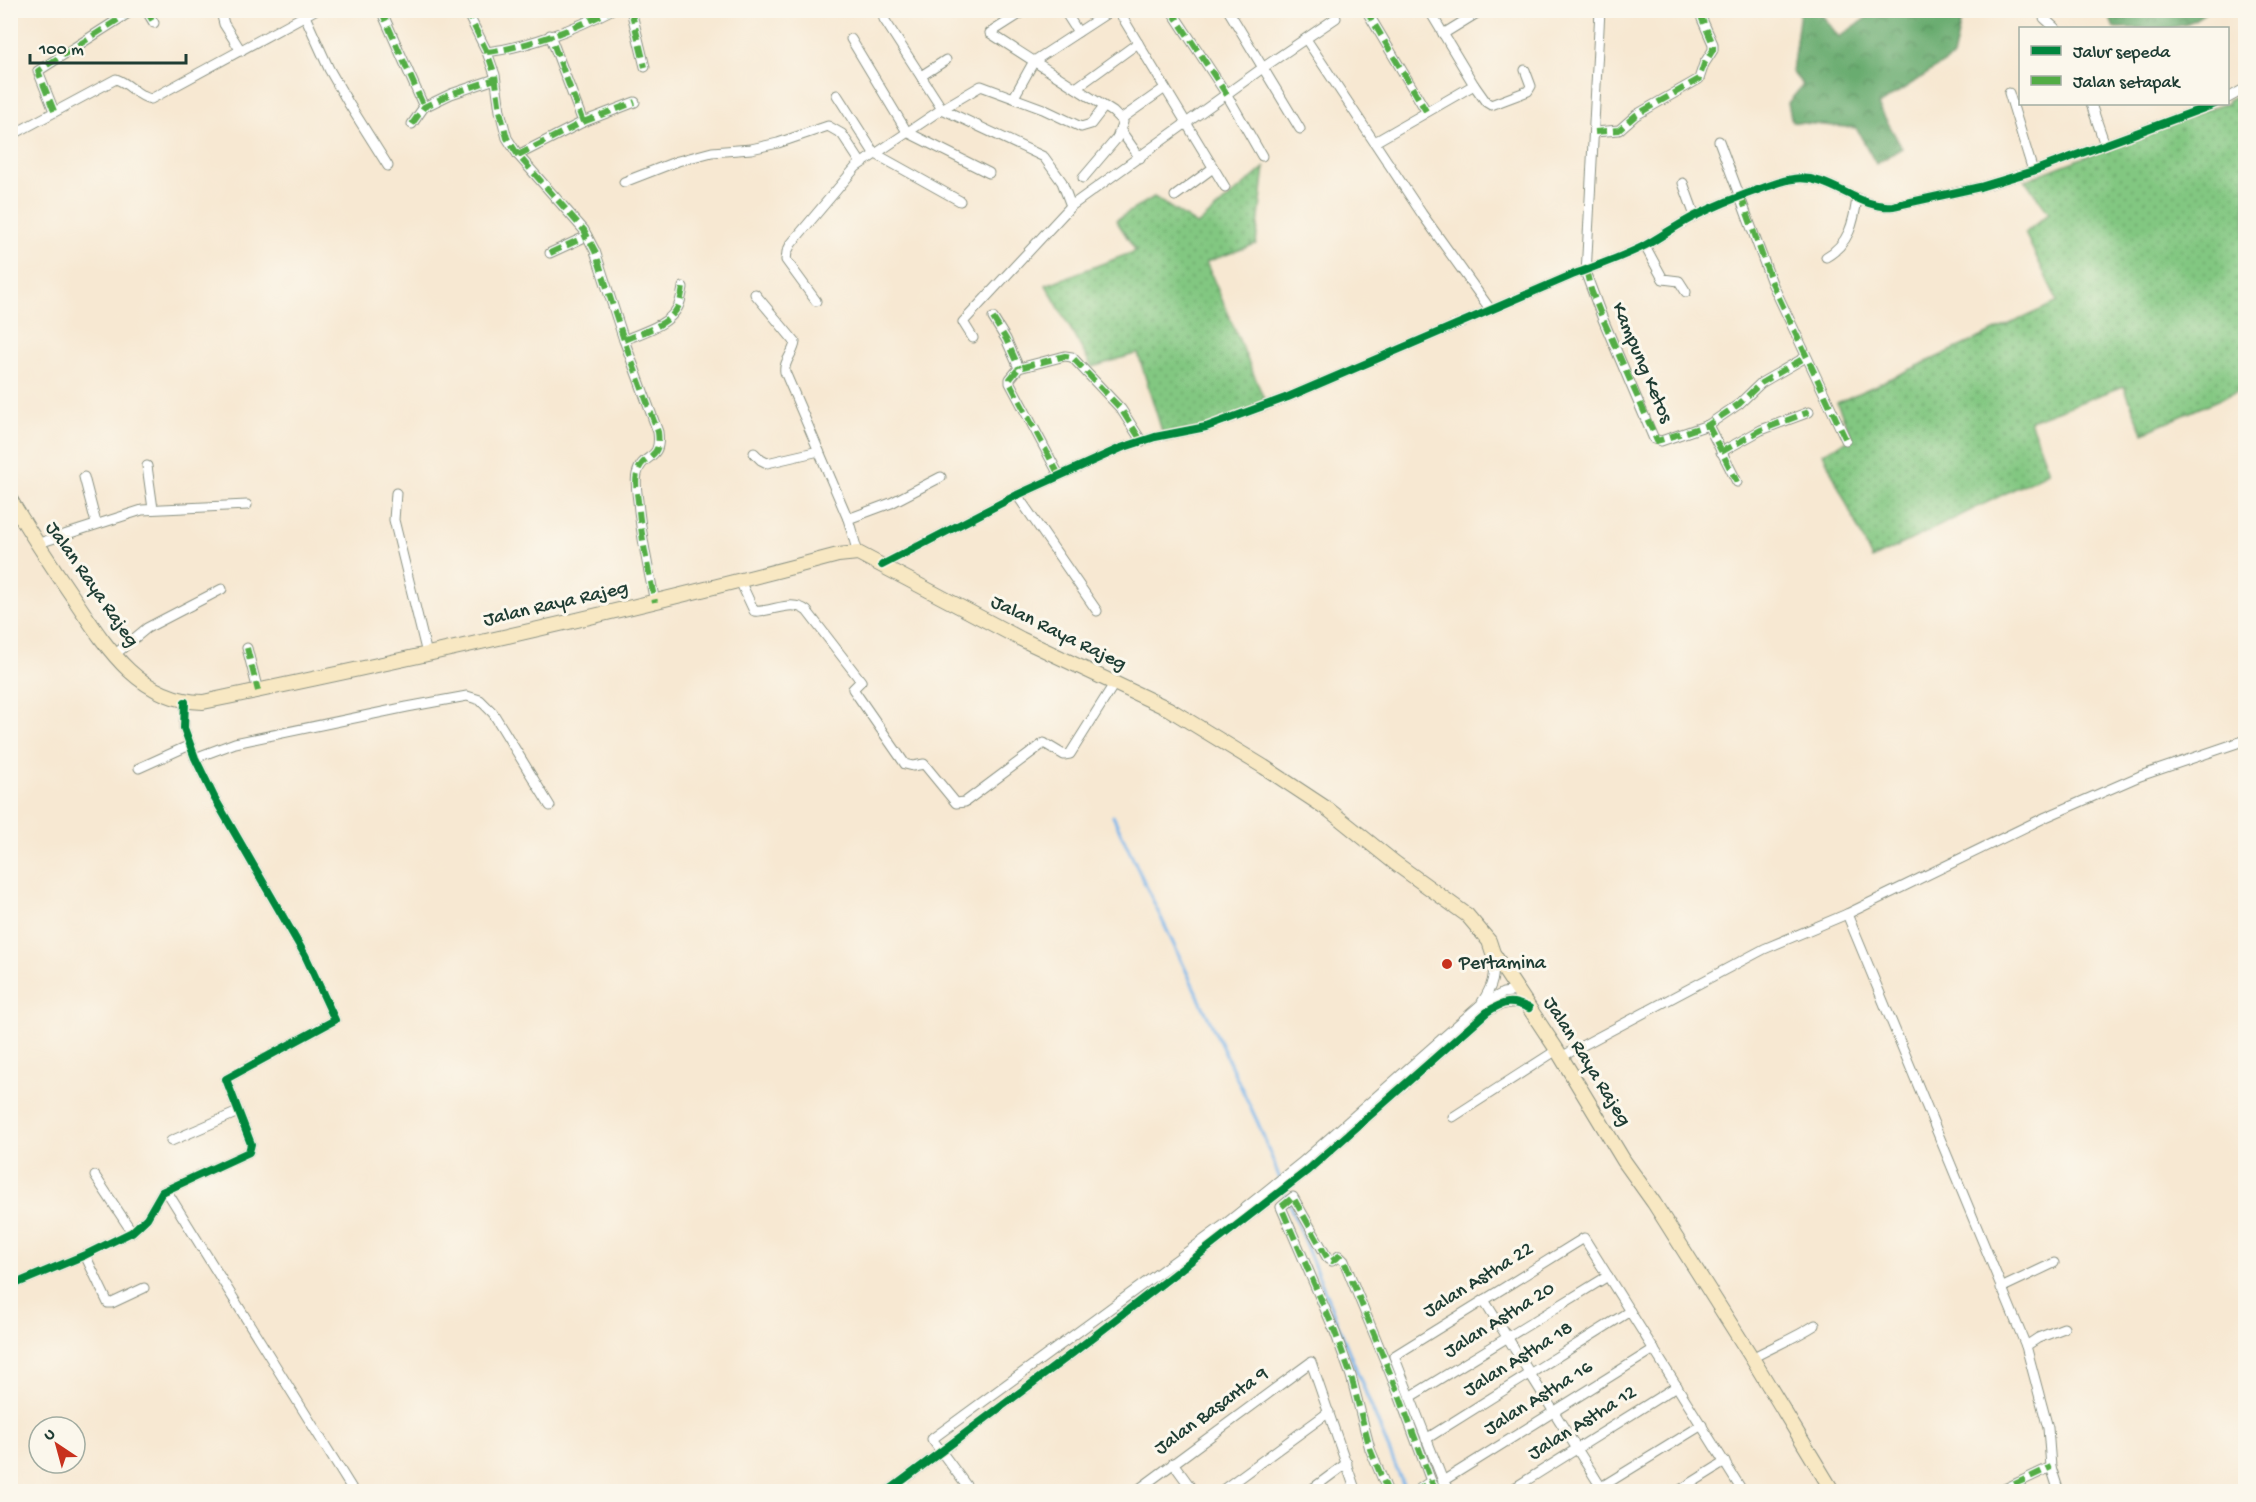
<svg xmlns="http://www.w3.org/2000/svg" width="2256" height="1502" font-family="'Gochi Hand',sans-serif">
<style>
.grass{fill:url(#grass-dots);stroke:#50825a;stroke-width:1.5}
.forest{fill:url(#forest-crowns);stroke:#447452;stroke-width:1.5}
.lines{fill:none;stroke-linecap:round;stroke-linejoin:round}
.stream{stroke:#79b5eb;stroke-width:3}
.minor-casing{stroke:#8b9283;stroke-width:11}
.secondary-casing{stroke:#8b9283;stroke-width:16}
.minor{stroke:#fff;stroke-width:9}
.secondary{stroke:#f8e8c3;stroke-width:14}
.quiet{stroke:#52ad45;stroke-width:6;stroke-dasharray:12 6;stroke-linecap:butt}
.cycleway-casing{stroke:#fbf7ec;stroke-width:11}
.cycleway{stroke:#00873e;stroke-width:8}
.poi-dot{fill:#c8321e;stroke:#fbf7ec;stroke-width:2}
.labels{text-anchor:middle;dominant-baseline:central;stroke-width:6;stroke-linejoin:round;paint-order:stroke}
.street-label{font-size:20px;fill:#1f3d34;stroke:#fbf7ec}
.poi-label{font-size:20px;fill:#1f3d34;stroke:#fbf7ec;text-anchor:start}
</style>
<defs>
<pattern id="grass-dots" width="8" height="8" patternUnits="userSpaceOnUse" patternTransform="scale(1.5)"><rect width="8" height="8" fill="#82c781"/><path d="M2 2h.1M6 6h.1" fill="none" stroke="#6aa36a" stroke-width="1.8" stroke-linecap="round"/></pattern>
<pattern id="forest-crowns" width="20" height="18" patternUnits="userSpaceOnUse" patternTransform="scale(1.5)"><rect width="20" height="18" fill="#69ac6f"/><path d="M2 6a3 3 0 1 1 6 0M12 15a3 3 0 1 1 6 0" fill="none" stroke="#568d5c"/></pattern>
</defs>
<rect width="100%" height="100%" fill="#fbf7ec"/>
<filter id="ink" filterUnits="userSpaceOnUse"><feTurbulence type="fractalNoise" baseFrequency=".0167" numOctaves="2"/><feDisplacementMap in="SourceGraphic" scale="12" xChannelSelector="R" yChannelSelector="G"/><feConvolveMatrix kernelMatrix="1 2 1 2 8 2 1 2 1" color-interpolation-filters="sRGB"/></filter>
<filter id="wash" filterUnits="userSpaceOnUse"><feTurbulence type="fractalNoise" baseFrequency=".008" numOctaves="4" result="noise"/><feDisplacementMap in="SourceGraphic" scale="24" xChannelSelector="R" yChannelSelector="G"/><feGaussianBlur stdDeviation="1.35" result="paint"/><feColorMatrix in="noise" values="0 0 0 0 0 0 0 0 0 0 0 0 0 0 0 0 0 1.4 0 .05"/><feComposite in="paint" operator="in"/></filter>
<g filter="url(#wash)">
<rect width="100%" height="100%" fill="#f7e8d2"/>
<g class="grass">
<path d="M2245,91v297l-102,45 -19,-47 -94,35 19,51 -177,87 -49,-106 29,-15 -15,-35 221,-101 -33,-69 24,-20 -24,-33 196,-76h7v-4z"/>
<path d="M1265,167l-9,77 -50,18 62,146 -83,29 -20,4 -27,-88 -46,14 -46,-82 90,-34 -20,-31 38,-23 43,28z"/>
</g>
<g class="forest">
<path d="M1800,11h19l20,26 37,-26h87l-10,46 -75,48 24,43 -26,16 -20,-36 -64,-6 -4,-19 15,-18 -11,-13z"/>
<path d="M2107,11v-1l101,1 -20,13 -18,4h-56z"/>
</g>
<g class="lines">
<g class="stream">
<path d="M1113,816l145,307 22,56"/>
<path d="M1284,1191l122,301"/>
</g>
</g>
</g>
<g filter="url(#ink)">
<g class="lines">
<defs>
<g id="minor">
<path d="M146,10l8,13"/>
<path d="M226,10l-4,6 2,8 17,27"/>
<path d="M300,10l5,6 24,53 20,35 39,62"/>
<path d="M381,10l43,97"/>
<path d="M466,10l21,42 8,23 5,36 7,27 11,17 66,75 11,21 29,89 34,92c4,31 -16,20 -21,42 -2,8 0,19 1,27 3,35 10,67 17,101"/>
<path d="M631,10l14,57"/>
<path d="M1026,10l-36,23 123,79 10,10 -6,16 -34,40"/>
<path d="M1064,10l14,22"/>
<path d="M1118,10l107,177"/>
<path d="M1171,10l56,85 35,61"/>
<path d="M1228,10l72,119"/>
<path d="M1366,10l60,101"/>
<path d="M1600,10l-14,264 16,43 52,122 7,2 47,-16 31,-21 22,-21 45,-26"/>
<path d="M2044,18l11,10"/>
<path d="M1443,34l39,-24"/>
<path d="M851,39l56,93 82,41"/>
<path d="M1306,39l116,175 68,95"/>
<path d="M487,52c40,-5 88,-23 124,-42"/>
<path d="M921,76l25,-16"/>
<path d="M1474,85l12,17 5,3 37,-14 3,-5 -6,-16"/>
<path d="M1076,88l62,-45"/>
<path d="M2009,93l24,78"/>
<path d="M837,95l37,58 86,48"/>
<path d="M1014,97l20,-36 78,-51"/>
<path d="M2228,98l18,-10"/>
<path d="M2091,104l14,41"/>
<path d="M942,109l39,-23 62,23 38,18 10,-3 13,-17"/>
<path d="M942,109l102,48 18,25 9,24"/>
<path d="M54,111l-16,-40 95,-61"/>
<path d="M1121,119l44,-31"/>
<path d="M583,122l52,-20"/>
<path d="M412,124l12,-17 27,-13 44,-15"/>
<path d="M1121,131l19,27"/>
<path d="M1595,132l24,-2 17,-15 63,-36 5,-15 9,-14v-6l-11,-25v-9"/>
<path d="M10,136l106,-57c13,4 22,18 35,20l164,-89"/>
<path d="M1719,141l53,142 74,157"/>
<path d="M1375,142l99,-57 -45,-75"/>
<path d="M518,155l65,-33 -33,-87"/>
<path d="M624,182l54,-21 34,-9 39,-3 27,-6 50,-17 14,8 19,29"/>
<path d="M1683,183l12,33"/>
<path d="M1175,196l38,-28"/>
<path d="M1645,246l18,33 16,2 7,11"/>
<path d="M550,253l37,-17"/>
<path d="M1826,257c23,-13 28,-35 31,-59"/>
<path d="M755,294l40,48c-1,11 -12,20 -10,30l63,147 10,34"/>
<path d="M816,301l-30,-41 1,-8 4,-8 65,-77 86,-58 -58,-90 -1,-5 3,-4"/>
<path d="M993,318l13,21 13,29"/>
<path d="M973,338l-10,-16 108,-116 193,-139 72,-49"/>
<path d="M624,340c18,-8 44,-14 54,-33 3,-6 4,-14 5,-20"/>
<path d="M1708,425l29,57"/>
<path d="M1721,452l40,-22 48,-18"/>
<path d="M754,453l7,7 6,3 52,-12"/>
<path d="M147,466l6,43"/>
<path d="M1059,475l-49,-92v-4l9,-11 46,-12 7,1 49,52 21,33"/>
<path d="M84,477l12,46"/>
<path d="M396,493l-2,27 33,134"/>
<path d="M1017,495l80,116"/>
<path d="M848,519l43,-16 50,-26"/>
<path d="M36,544l106,-34 105,-5"/>
<path d="M882,565l135,-70 104,-47 34,-11 51,-10 82,-30 284,-122c24,-9 48,-17 72,-29 17,-9 33,-21 51,-30 22,-11 45,-20 68,-28 10,-3 20,-8 30,-9 37,-6 65,31 100,27l87,-19 53,-16 182,-67"/>
<path d="M740,581l14,30c18,2 37,-13 53,0l54,70 -8,8 52,75 8,2 11,-2 32,39 9,-1 79,-59 20,12 6,-1 44,-70"/>
<path d="M247,648l11,43"/>
<path d="M113,656l34,-28 75,-39"/>
<path d="M195,758l40,-15 172,-36 60,-11 13,4 13,13 57,93"/>
<path d="M139,768l51,-23"/>
<path d="M1847,914l179,432"/>
<path d="M1482,1002c11,-16 13,-27 11,-46"/>
<path d="M1561,1057l203,-108 83,-35 199,-97 94,-41 106,-36"/>
<path d="M1453,1117l104,-67"/>
<path d="M171,1141l67,-29"/>
<path d="M95,1176l37,56"/>
<path d="M166,1190l188,302"/>
<path d="M85,1255l23,48h4l32,-15"/>
<path d="M10,1286l75,-31 47,-23 15,-14 15,-26 87,-40 2,-8 -25,-65 109,-59 -30,-65 -91,-158 -19,-39 -11,-30 1,-26"/>
<path d="M2001,1288l53,-25"/>
<path d="M1484,1300l120,192"/>
<path d="M1752,1358c22,-12 43,-20 63,-33"/>
<path d="M1410,1397l198,-121"/>
<path d="M1426,1439l204,-128"/>
<path d="M1173,1463l21,29"/>
<path d="M1443,1481l211,-132"/>
<path d="M887,1492l187,-140 234,-182 179,-158c16,-10 25,-11 42,-5"/>
<path d="M971,1492l-39,-53 292,-214 77,-62 178,-157 24,-13 15,-2"/>
<path d="M1135,1492l176,-130 45,130"/>
<path d="M1220,1492l109,-80"/>
<path d="M1308,1492l39,-29"/>
<path d="M1388,1492l-18,-43 -19,-73 -16,-44 -54,-125 12,-10 35,62 4,2 7,-5 5,5 55,134 32,86 6,11"/>
<path d="M1415,1492l16,-11"/>
<path d="M1450,1492l-7,-11 -49,-125 190,-118 159,254"/>
<path d="M1508,1492l169,-106"/>
<path d="M1593,1492l109,-67"/>
<path d="M1677,1492l48,-30"/>
<path d="M1998,1492l53,-25"/>
<path d="M2059,1492l-8,-25 -3,-39 -22,-82 12,-8 26,-10"/>
</g>
<path id="secondary" d="M10,499c20,34 41,66 63,98 32,48 65,104 130,105 213,-44 425,-91 635,-147l20,-2 163,86 148,70 95,58 65,43 66,53 72,52 22,26 4,12 64,97 67,111 30,42 98,155 81,134"/>
</defs>
<use href="#minor" class="minor-casing"/>
<use href="#secondary" class="secondary-casing"/>
<use href="#minor" class="minor"/>
<use href="#secondary" class="secondary"/>
<g class="quiet">
<path d="M146,10l8,13"/>
<path d="M381,10l43,97"/>
<path d="M466,10l21,42 8,23 5,36 7,27 11,17 66,75 11,21 29,89 34,92c4,31 -16,20 -21,42 -2,8 0,19 1,27 3,35 10,67 17,101"/>
<path d="M631,10l14,57"/>
<path d="M1171,10l56,85"/>
<path d="M1366,10l60,101"/>
<path d="M487,52c40,-5 88,-23 124,-42"/>
<path d="M54,111l-16,-40 95,-61"/>
<path d="M583,122l52,-20"/>
<path d="M412,124l12,-17 27,-13 44,-15"/>
<path d="M1595,132l24,-2 17,-15 63,-36 5,-15 9,-14v-6l-11,-25v-9"/>
<path d="M518,155l65,-33 -33,-87"/>
<path d="M1741,196l31,87 74,157"/>
<path d="M550,253l37,-17"/>
<path d="M1586,270l5,20 11,27 55,124 51,-16 31,-21 22,-21 45,-26"/>
<path d="M993,318l13,21 13,29"/>
<path d="M624,340c18,-8 44,-14 54,-33 3,-6 4,-14 5,-20"/>
<path d="M1708,425l29,57"/>
<path d="M1721,452l40,-22 48,-18"/>
<path d="M1059,475l-49,-92v-4l9,-11 46,-12 7,1 49,52 21,33"/>
<path d="M247,648l11,43"/>
<path d="M1388,1492l-18,-43 -19,-73 -16,-44 -54,-125 12,-10 35,62 4,2 7,-5 5,5 55,134 32,86 6,11"/>
<path d="M1415,1492l16,-11"/>
<path d="M1998,1492l53,-25"/>
</g>
<defs>
<g id="cycleway">
<path d="M882,565l135,-70 104,-47 34,-11 51,-10 82,-30 284,-122c24,-9 48,-17 72,-29 17,-9 33,-21 51,-30 22,-11 45,-20 68,-28 10,-3 20,-8 30,-9 37,-6 65,31 100,27l87,-19 53,-16 182,-67"/>
<path d="M10,1286l75,-31 47,-23 15,-14 15,-26 87,-40 2,-8 -25,-65 109,-59 -30,-65 -91,-158 -19,-39 -11,-30 1,-26"/>
<path d="M887,1492l187,-140 234,-182 179,-158c17,-11 24,-12 42,-4"/>
</g>
</defs>
<use href="#cycleway" class="cycleway-casing"/>
<use href="#cycleway" class="cycleway"/>
</g>
</g>
<circle class="poi-dot" cx="1447" cy="964" r="6"/>
<g class="labels">
<g class="street-label">
<text transform="translate(1641 363) rotate(67)">Kampung Ketos</text>
<text transform="translate(91 585) rotate(55)">Jalan Raya Rajeg</text>
<text transform="translate(556 605) rotate(-13)">Jalan Raya Rajeg</text>
<text transform="translate(1058 634) rotate(26)">Jalan Raya Rajeg</text>
<text transform="translate(1586 1062) rotate(58)">Jalan Raya Rajeg</text>
<text transform="translate(1479 1281) rotate(-32)">Jalan Astha 22</text>
<text transform="translate(1500 1321) rotate(-32)">Jalan Astha 20</text>
<text transform="translate(1519 1360) rotate(-32)">Jalan Astha 18</text>
<text transform="translate(1539 1399) rotate(-32)">Jalan Astha 16</text>
<text transform="translate(1212 1412) rotate(-36)">Jalan Basanta 9</text>
<text transform="translate(1583 1424) rotate(-32)">Jalan Astha 12</text>
</g>
<g class="poi-label">
<text x="1459" y="964">Pertamina</text>
</g>
</g>
<rect width="2256" height="1502" fill="none" stroke="#fbf7ec" stroke-width="36"/>
<rect x="2019" y="27" width="210" height="78" fill="#fbf7ec" stroke="#a3ada2" stroke-width="1.5"/>
<rect x="2031" y="46" width="30" height="9" fill="#00873e" stroke="#a3ada2" stroke-width="1.5"/>
<text x="2073" y="57" font-size="18" fill="#1f3d34">Jalur sepeda</text>
<rect x="2031" y="76" width="30" height="9" fill="#52ad45" stroke="#a3ada2" stroke-width="1.5"/>
<text x="2073" y="87" font-size="18" fill="#1f3d34">Jalan setapak</text>
<g transform="translate(57 1445) rotate(324)"><circle r="28" fill="#fbf7ec" stroke="#a3ada2" stroke-width="1.5"/>
<path d="M0-4.5L10 22L0 15L-10 22Z" fill="#c8321e"/>
<text y="-9" font-size="16" font-weight="bold" text-anchor="middle" fill="#1f3d34">U</text>
</g>
<path d="M30 54v9h156v-9" fill="none" stroke="#1f3d34" stroke-width="3"/>
<text x="39" y="54" font-size="18" fill="#1f3d34" stroke="#fbf7ec" stroke-width="4.5" paint-order="stroke">100 m</text>
</svg>
